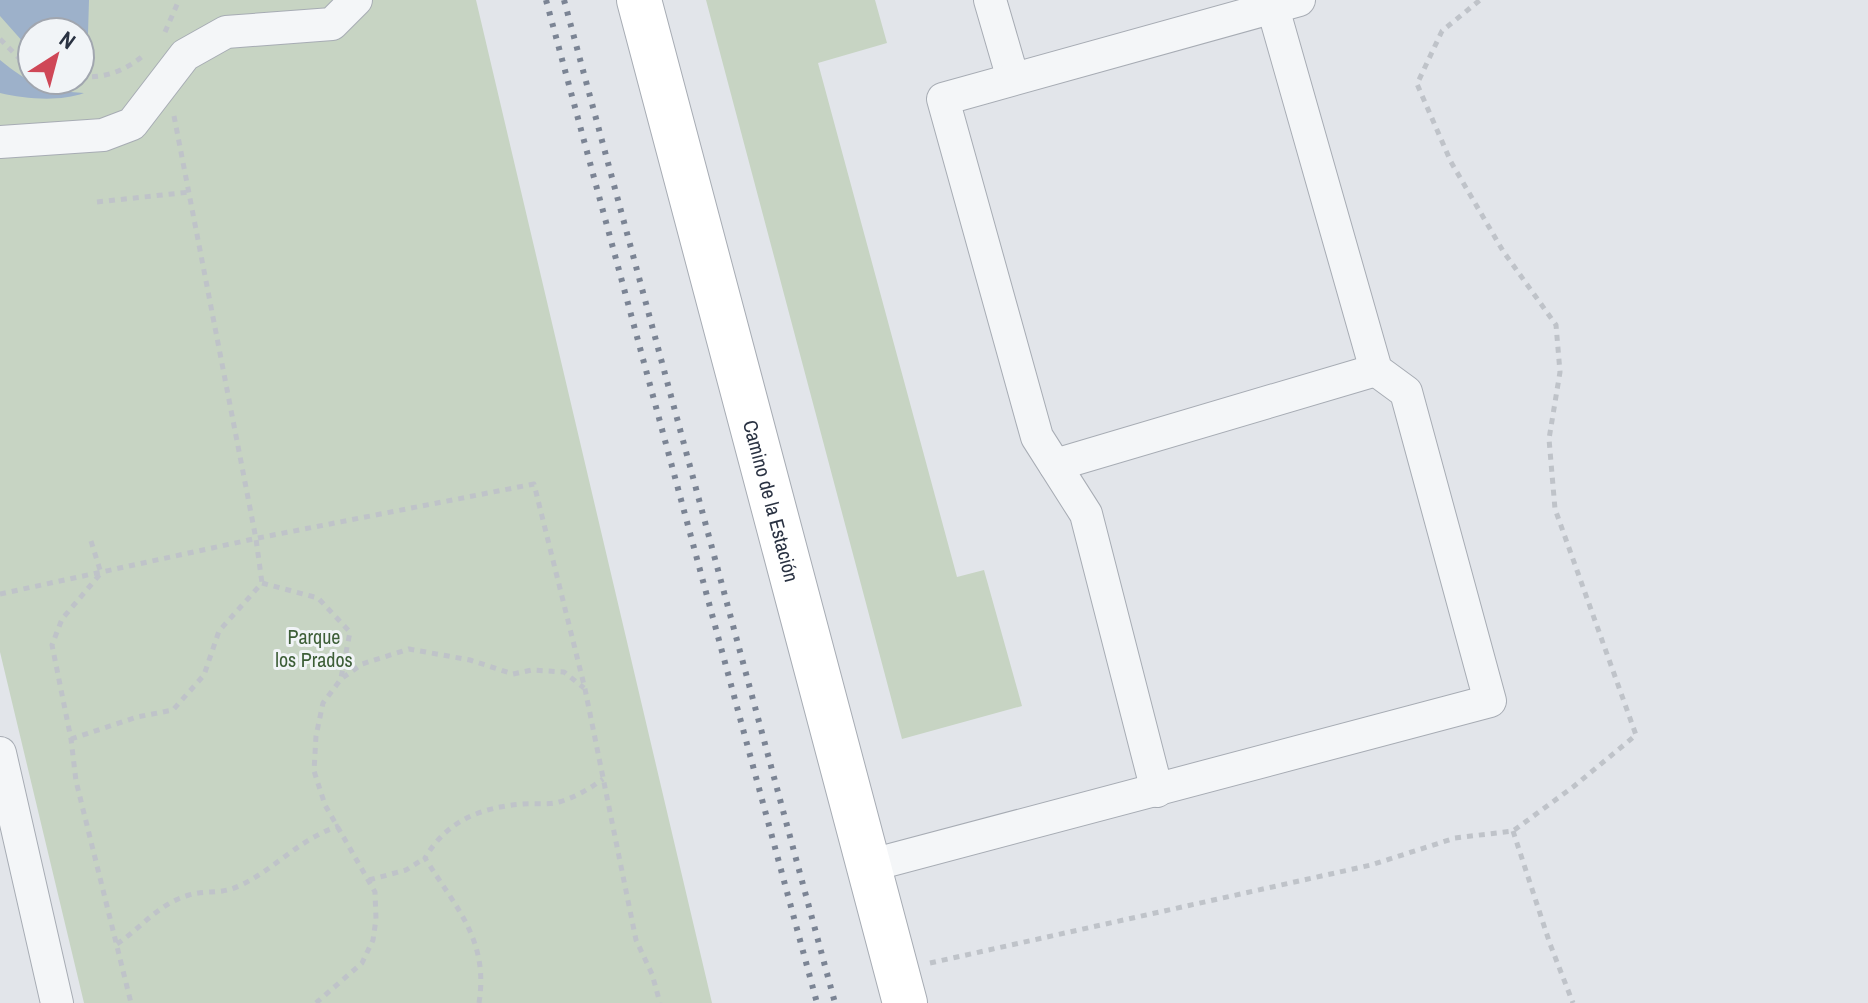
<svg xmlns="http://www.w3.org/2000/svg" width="1868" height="1003" font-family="'Archivo Narrow',sans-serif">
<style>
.green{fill:#c7d4c3;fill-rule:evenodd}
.water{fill:#9db1ca}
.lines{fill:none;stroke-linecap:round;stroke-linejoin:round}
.street-casing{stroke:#a7acb4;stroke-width:34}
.secondary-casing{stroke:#a7acb4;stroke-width:46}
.path{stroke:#bfc3c9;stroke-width:5;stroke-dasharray:6 6;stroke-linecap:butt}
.street{stroke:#f4f6f8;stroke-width:32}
.secondary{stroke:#fff;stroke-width:44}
.rail{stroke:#7b8494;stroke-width:6;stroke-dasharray:4 8;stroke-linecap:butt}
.labels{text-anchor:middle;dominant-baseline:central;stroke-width:6;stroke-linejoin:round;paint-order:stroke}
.street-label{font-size:20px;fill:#2a3242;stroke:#f1f4f7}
.park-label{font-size:20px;fill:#3d5e37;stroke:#f1f4f7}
</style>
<rect width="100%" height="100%" fill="#e2e5ea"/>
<g class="green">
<path d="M0,0h476l236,1003h-628l-84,-351zM32,32h48v48h-48z"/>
<path d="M706,0h169l12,43 -69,20 139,514 27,-7 38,136 -120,33z"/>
</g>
<g class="water">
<path d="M0,0h89l-2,67 -7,1v-36h-48v20l-32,-36z"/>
<path d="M0,60c29,24 47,31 84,33 -24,9 -59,6 -84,0z"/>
</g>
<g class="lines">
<defs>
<g id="street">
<path d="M990,0l23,79"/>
<path d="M0,142l103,-7 29,-11 53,-69 41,-23 106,-8 24,-24"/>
<path d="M1055,465l321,-95"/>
<path d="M0,753l57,250"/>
<path d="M1157,791l-71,-277 -49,-77 -94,-338 356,-99"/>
<path d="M868,866l622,-165 -84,-309 -30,-22 -103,-362"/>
</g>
<g id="secondary">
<path id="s1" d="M639,0l266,1003"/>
</g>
</defs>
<use href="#street" class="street-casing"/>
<use href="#secondary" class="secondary-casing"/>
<g class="path">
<path d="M165,32l14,-32"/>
<path d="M0,39l27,27 5,1"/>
<path d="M80,77c25,1 46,-6 65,-23"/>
<path d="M174,116l82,423 6,44"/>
<path d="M97,202l93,-10"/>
<path d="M91,541l10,32 -39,46 -10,26 19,94 5,42 55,222"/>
<path d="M0,594l258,-56 276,-54 51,205 51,251 16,34 8,29"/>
<path d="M71,739l66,-22 36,-7 31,-35 15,-44 43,-48 56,15 32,34 -9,46"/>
<path d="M1513,831l37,113 23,59"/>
<path d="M369,880l37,-10 19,-12"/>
<path d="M117,944c24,-16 41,-40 72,-49 21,-6 31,1 54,-11 34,-17 58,-46 96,-58"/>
<path d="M930,963l441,-98 84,-27 58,-7 60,-44 63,-52 -81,-226 -6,-70 11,-67 -4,-47 -53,-74 -52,-89 -34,-78 25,-53 38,-31"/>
<path d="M316,1003l46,-40 11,-23 3,-21 -1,-27 -50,-87 -11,-34 2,-35 7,-33 18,-24 21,-15 47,-15 61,11 43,14 19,-4 32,2 20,16"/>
<path d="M479,1003c10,-63 -23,-95 -54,-145 22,-37 54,-50 97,-54 12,-1 26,1 37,-2 17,-5 30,-13 44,-23"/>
</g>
<use href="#street" class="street"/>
<use href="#secondary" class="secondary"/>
<g class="rail">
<path d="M546,0l271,1003"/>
<path d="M564,0l271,1003"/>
</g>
</g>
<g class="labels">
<g class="street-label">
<text stroke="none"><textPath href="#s1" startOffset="518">Camino de la Estación</textPath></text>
</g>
<g class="park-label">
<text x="314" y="636">Parque<tspan x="314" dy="23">los Prados</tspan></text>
</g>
</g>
<g transform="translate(56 56) rotate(36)"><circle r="38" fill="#f1f4f7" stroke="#a1a6af" stroke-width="2"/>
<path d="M0-6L14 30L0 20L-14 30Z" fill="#cf4757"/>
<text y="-12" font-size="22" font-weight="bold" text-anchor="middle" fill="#2a3242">N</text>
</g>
</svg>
